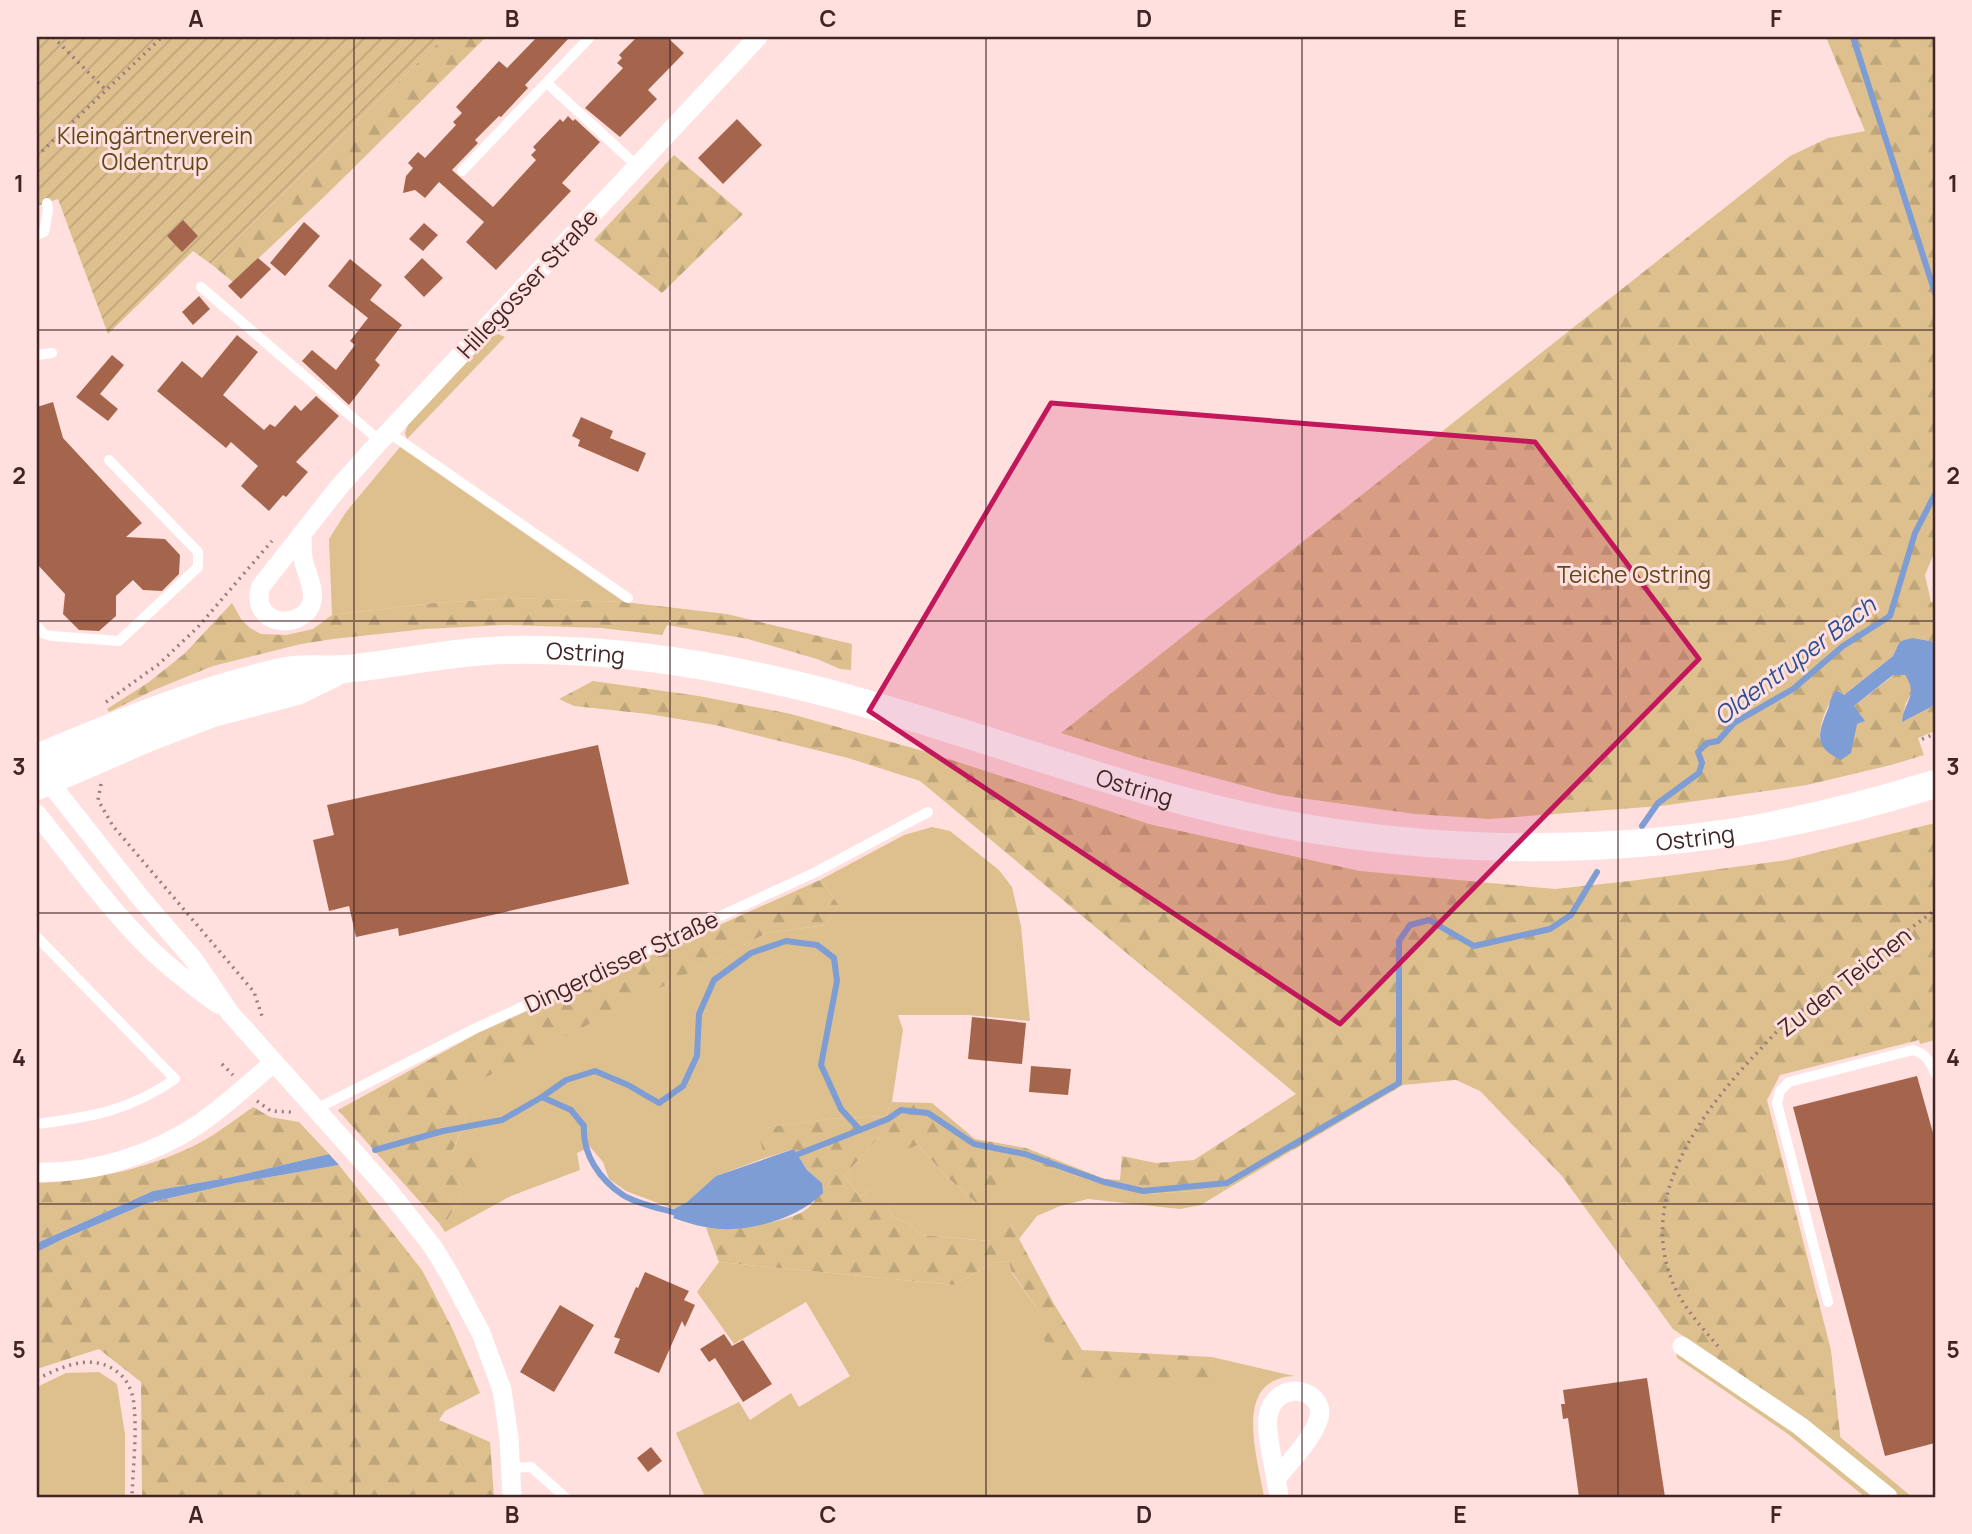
<svg xmlns="http://www.w3.org/2000/svg" width="1972" height="1534" font-family="Manrope,sans-serif">
<style>
.grass{fill:#ddc08e}
.forest{fill:url(#forest-firs)}
.garden{fill:url(#garden-furrows)}
.water{fill:#7d9dd4}
.lines{fill:none;stroke-linecap:round;stroke-linejoin:round}
.stream{stroke:#7d9dd4;stroke-width:6}
.building{fill:#a5654d}
.path{stroke:#9a7d7d;stroke-width:3.5;stroke-dasharray:2 5;stroke-linecap:butt}
.service{stroke:#fff;stroke-width:10}
.minor{stroke:#fff;stroke-width:19}
.secondary{stroke:#fff;stroke-width:28}
.marked{fill:#c2185b;fill-opacity:0.2;stroke:#c2185b;stroke-width:5;stroke-linejoin:round}
.grid{fill:none;stroke:#412525;stroke-width:2;stroke-opacity:0.55}
.labels{text-anchor:middle;dominant-baseline:central;stroke-width:6;stroke-linejoin:round;paint-order:stroke}
.park-label{font-size:23px;fill:#604818;stroke:#ffe0df}
.street-label{font-size:23px;fill:#412525;stroke:#ffe0df}
.water-label{font-size:24px;font-style:italic;fill:#2a4f93;stroke:#ffe0df}
.neatline{fill:none;stroke:#412525;stroke-width:2.5}
.grid-label{font-size:23px;text-anchor:middle;font-weight:bold;fill:#412525}
</style>
<defs>
<pattern id="forest-firs" width="22" height="20" patternUnits="userSpaceOnUse" patternTransform="scale(1.75)"><rect width="22" height="20" fill="#ddc08e"/><path d="M5 1l3.5 6h-7zM16 11l3.5 6h-7z" fill="#bfa57a"/></pattern>
<pattern id="garden-furrows" width="10" height="10" patternUnits="userSpaceOnUse" patternTransform="scale(1.75)"><rect width="10" height="10" fill="#ddc08e"/><path d="M-1 1l2-2M0 10L10 0M9 11l2-2" fill="none" stroke="#bfa57a"/></pattern>
</defs>
<rect width="100%" height="100%" fill="#ffe0df"/>
<g class="grass">
<path d="M498,334l7,3 -98,102 -2,-6 4,-11 80,-84z"/>
<path d="M400,447l224,155 -110,-4 -80,5 -102,12 -3,-76 17,-27z"/>
<path d="M932,827l18,4 49,39 13,17 9,39 9,95 -62,-6h-70l5,15 -11,72 -6,14 -58,3 -70,10 7,29 -49,18 -29,26 -13,7 -48,-18 -17,-12 -6,-17 -13,-15 -13,6 3,17 -69,26 -66,36 -6,-9 9,-4 14,-25 -10,-41 14,-33 -6,-30 307,-157 59,-8 13,-20 -19,-25 84,-45z"/>
<path d="M879,1137l38,7 30,33 35,31 41,-48 97,29 25,5 82,-5 -26,16 -21,4 -92,-10 -28,7 -23,10 -18,23 -9,-17 -19,19 -70,-6 -11,-11 -17,-7 -6,-13v-10l-16,-6 -11,9 -16,-21z"/>
<path d="M1009,1261l2,11 28,39 19,50 155,18 -1,-22 82,19c-63,3 -36,82 -30,121h-559l-29,-64 63,-31 11,18 41,-27 8,14 51,-31 -44,-74 -72,42 -37,-52 22,-30 235,23 38,-22z"/>
<path d="M1676,1351l116,78 86,68h-13l-77,-63 -111,-76z"/>
<path d="M99,1372l18,12 8,50v63h-88v-110l29,-14z"/>
<path d="M1746,1377l94,65v-5l72,60h-15l-143,-107z"/>
</g>
<g class="forest">
<path d="M444,37h42l-162,160 -91,85 -22,-18z"/>
<path d="M1826,37h109v514l-10,24 6,27 4,1v39l-22,-4 -14,5 -6,13 -49,39 -6,-5c-10,14 -19,31 -18,50l44,-19 -11,-14 41,-32h11c10,13 8,15 1,28 -2,5 -2,13 -3,18l32,-16v26l-17,7 6,17 -33,10 -84,20 -146,21 -172,13 -74,-5 -136,-19 -142,-38 -76,-24 729,-577 38,-18 37,-7z"/>
<path d="M674,155l69,59 -81,79 -68,-53z"/>
<path d="M515,598l109,4 103,12 125,30 -1,26 -11,-1 -23,-10 -69,-20 -81,-14 -5,10 -61,-7 -97,-3 -79,4 -92,10 -32,5 -88,22 -59,24 -45,22 -2,-3 42,-27 35,-28 48,-51 9,16 9,9 11,6 25,1 27,-6 19,-14 102,-12z"/>
<path d="M593,681l106,15 92,18 136,38 222,72 211,47 195,18 75,-8 157,-21 148,-37v217l-15,4 -1,-4 -139,35 -13,25 64,250 10,93 -168,-114 -111,-153 -82,-85 -24,-11 -53,5 -176,104 -82,5 -25,-5 -97,-29c-2,20 -26,35 -41,48l-35,-31 -29,-32 -17,6 -22,-14 -35,39 16,21 11,-9 10,-2 6,8v10l6,13 17,7 11,11 69,6 8,-8v-14l12,3 44,82 28,46 130,7 2,22 -141,-1 -15,-17 -22,-34 3,-16 -28,-40 -2,-10 -17,2 -38,22 -235,-23 -13,-34c26,0 91,-3 107,-25 4,-5 6,-14 9,-20l-15,-13 -13,-21 -29,9 -8,-29 71,-10 58,-3 6,-14 40,1 43,36 51,9 79,31 15,1 2,-24 34,7 38,-3 102,-66 -376,-313 -72,-23 -133,-33 -67,-11 -74,-8 -15,-7z"/>
<path d="M820,880l19,25 -13,20 -59,8 -306,157 5,30 -14,32 32,6 -1,24 -21,12 -14,25 -9,4 -101,-113 140,-77z"/>
<path d="M253,1107l17,10 29,5 30,32 -97,23 -79,14 -116,52v-60c58,-2 126,-17 176,-48 14,-9 27,-19 40,-28z"/>
<path d="M339,1165l83,105 31,60 27,63 -35,18 -6,9 51,22 4,55h-352l-1,-115 -42,-33 -62,20v-117l28,-14 83,-35 88,-20z"/>
</g>
<path class="garden" d="M37,37h407l-233,227 -18,-13 -85,83 -50,-135 -21,7z"/>
<g class="water">
<path d="M1913,638l22,4v63l-33,17c2,-21 17,-27 3,-47h-12l-39,31 11,15 -8,3 -6,29 -10,7c-28,-13 -23,-27 -13,-51 3,-8 2,-13 9,-19l7,5 49,-39 6,-13 5,-3z"/>
<path d="M794,1149l13,21 15,13 1,10c-26,27 -81,42 -118,34 -11,-2 -22,-6 -32,-9l3,-5 -2,-4 13,-7 29,-26z"/>
<path d="M329,1154l10,11 -103,18 -88,20 -83,35 -28,14v-9l116,-52 79,-14z"/>
</g>
<g class="lines">
<g class="stream">
<path d="M1853,37l82,256"/>
<path d="M1642,826l16,-23 41,-30 3,-10 -4,-11 9,-9 11,-2 16,-18 59,-34 50,-43 47,-30 25,-83 20,-39"/>
<path d="M542,1097l24,-17 29,-9 33,14 31,18 24,-17 14,-30 2,-42 15,-34 37,-27 35,-12 31,4 17,13 3,23 -16,84 20,44 19,21"/>
<path d="M375,1150l68,-19 59,-11 40,-23 29,13 13,16c-2,28 16,54 39,69 14,9 36,13 53,18h6"/>
<path d="M790,1160l6,-5 92,-36 13,-9 27,3 46,31 51,10 79,28 39,9 84,-8 172,-100v-142l11,-16 19,-5 45,26 76,-17 21,-14 26,-43"/>
</g>
</g>
<g class="building">
<path d="M537,37h33l-45,48 3,3 -27,29 -2,-1 -24,24 3,3 -26,27 41,37 43,-47 -5,-5 5,-5 -3,-3 27,-28 3,3 5,-6 5,5 2,-2 25,23 -38,41 9,8 -75,79 -30,-28 18,-20 -45,-40 -14,16 -10,-8 -12,3 3,-17 7,-8 -5,-5 10,-11 7,6 31,-33 -3,-3 9,-9 -6,-6 43,-46 8,7z"/>
<path d="M637,37h30l17,16 -36,37 9,9 -37,38 -35,-29 38,-40 -6,-5 5,-5 -3,-3z"/>
<path d="M737,119l25,26 -39,39 -25,-26z"/>
<path d="M183,220l15,16 -16,16 -15,-16z"/>
<path d="M304,222l16,14 -35,40 -15,-13z"/>
<path d="M424,223l14,12 -15,16 -14,-12z"/>
<path d="M258,258l13,11 -30,30 -13,-13z"/>
<path d="M422,258l21,20 -19,19 -20,-20z"/>
<path d="M350,259l32,26 -12,15 32,25 -27,35 5,5 -31,40 -47,-44 10,-11 24,20 19,-25 -5,-4 18,-23 -40,-32z"/>
<path d="M199,296l11,13 -17,16 -11,-13z"/>
<path d="M237,335l21,17 -35,43 41,35 6,-6 5,3 20,-22 6,6 15,-15 23,20 -43,46 12,10 -22,25 -3,-2 -14,16 -28,-25 17,-20 -27,-24 -5,6 -69,-57 25,-30 20,17z"/>
<path d="M112,355l12,10 -24,29 18,15 -10,12 -32,-24z"/>
<path d="M53,402l10,36 79,85 -16,14 39,2 15,16 -1,19 -17,17 -19,-1 -10,-10 -17,16v20l-17,15 -20,-1 -16,-16 2,-20 -28,-30v-157z"/>
<path d="M581,417l32,14 -3,7 36,15 -8,19 -60,-26 2,-6 -8,-4z"/>
<path d="M598,745l31,139 -230,52 -1,-8 -42,9 -7,-31 -20,5 -16,-71 21,-5 -7,-30z"/>
<path d="M972,1017l54,6 -4,41 -54,-5z"/>
<path d="M1031,1066l40,3 -3,26 -39,-3z"/>
<path d="M1917,1076l18,64v303l-50,13 -92,-349z"/>
<path d="M645,1272l44,19 -5,9 11,5 -10,22 -3,-6 -23,52 -45,-20 6,-14 -6,-2 22,-50 2,1z"/>
<path d="M560,1305l34,20 -40,67 -34,-20z"/>
<path d="M724,1334l8,12 11,-6 29,44 -29,18 -28,-44 -6,4 -9,-13z"/>
<path d="M1647,1378l18,119h-86l-11,-79 -5,1 -2,-15h4l-2,-14z"/>
<path d="M651,1447l11,14 -14,11 -11,-14z"/>
</g>
<g class="lines">
<g class="path">
<path d="M53,37l53,53"/>
<path d="M37,156l125,-119"/>
<path d="M106,702l53,-38 39,-37 74,-86"/>
<path d="M1922,739l13,-5"/>
<path d="M101,784l-3,16 15,26 141,166 9,27"/>
<path d="M222,1064l11,11"/>
<path d="M257,1101l14,10 20,1"/>
<path d="M1718,1346c-18,-20 -40,-45 -48,-71 -29,-80 31,-162 83,-218 11,-11 21,-24 33,-34 48,-40 100,-76 149,-113"/>
<path d="M37,1379c28,-14 59,-28 85,-3 7,7 11,18 12,29 3,30 -1,62 -2,92"/>
</g>
<g class="service">
<path d="M547,83l89,82"/>
<path d="M462,171l128,-134"/>
<path d="M37,235l7,-3 4,-22 -1,-7"/>
<path d="M201,287l179,154"/>
<path d="M37,355l15,-2"/>
<path d="M388,432l240,166"/>
<path d="M37,626l7,8 8,2 67,5 79,-74v-15l-89,-92"/>
<path d="M37,937l138,142c-46,32 -84,38 -138,45"/>
<path d="M317,1111l9,-7 150,-76 338,-155 114,-61"/>
<path d="M1828,1302l-51,-199 3,-12 9,-9 124,-32c13,4 17,11 22,23"/>
<path d="M512,1468l19,-1 34,30"/>
</g>
<g class="minor">
<path d="M302,535c0,8 0,15 1,23 2,13 12,29 9,43 -6,30 -64,27 -51,-15l78,-99 41,-46 378,-404"/>
<path d="M42,773l97,123 55,64 36,53 159,178 44,56 17,28 31,58 21,57 7,48 3,59"/>
<path d="M37,814c36,45 70,92 110,132 22,22 46,40 71,58"/>
<path d="M37,1172c56,2 115,-17 162,-48 26,-18 50,-40 74,-61"/>
<path d="M1682,1346l118,80 88,71"/>
<path d="M1277,1478c13,-17 33,-36 41,-57 12,-31 -43,-46 -50,-4 -3,14 9,63 11,80"/>
</g>
<g class="secondary">
<path id="s1" d="M37,758c81,-34 162,-68 249,-87 19,-4 39,0 58,-2 55,-5 109,-18 165,-19 107,-2 215,16 319,43 163,43 321,110 489,137 138,22 281,23 419,2 67,-11 134,-28 199,-48"/>
<path d="M37,786l113,-49 63,-24 84,-22 37,-18"/>
</g>
</g>
<path class="marked" d="M1051,403l484,39 164,217 -359,365 -471,-313z"/>
<path class="grid" d="M354,37v1460M670,37v1460M986,37v1460M1302,37v1460M1618,37v1460M37,330h1898M37,621h1898M37,913h1898M37,1204h1898"/>
<g class="labels">
<g class="park-label">
<text x="155" y="135">Kleingärtnerverein<tspan x="155" dy="26">Oldentrup</tspan></text>
<text x="1634" y="574">Teiche Ostring</text>
</g>
<g class="street-label">
<text transform="translate(527 283) rotate(-47)">Hillegosser Straße</text>
<text stroke="none"><textPath href="#s1" startOffset="565">Ostring</textPath></text>
<text stroke="none"><textPath href="#s1" startOffset="1132">Ostring</textPath></text>
<text stroke="none"><textPath href="#s1" startOffset="1699">Ostring</textPath></text>
<text transform="translate(621 961) rotate(-25)">Dingerdisser Straße</text>
<text transform="translate(1844 981) rotate(-38)">Zu den Teichen</text>
</g>
<g class="water-label">
<text transform="translate(1794 660) rotate(-37)">Oldentruper Bach</text>
</g>
</g>
<rect width="1972" height="1534" fill="none" stroke="#ffe0df" stroke-width="77"/>
<rect x="38" y="38" width="1896" height="1458" class="neatline"/>
<g class="grid-label">
<text x="196" y="27">A</text>
<text x="512" y="27">B</text>
<text x="828" y="27">C</text>
<text x="1144" y="27">D</text>
<text x="1460" y="27">E</text>
<text x="1776" y="27">F</text>
<text x="19" y="192">1</text>
<text x="1953" y="192">1</text>
<text x="19" y="484">2</text>
<text x="1953" y="484">2</text>
<text x="19" y="775">3</text>
<text x="1953" y="775">3</text>
<text x="19" y="1066">4</text>
<text x="1953" y="1066">4</text>
<text x="19" y="1358">5</text>
<text x="1953" y="1358">5</text>
<text x="196" y="1523">A</text>
<text x="512" y="1523">B</text>
<text x="828" y="1523">C</text>
<text x="1144" y="1523">D</text>
<text x="1460" y="1523">E</text>
<text x="1776" y="1523">F</text>
</g>
</svg>
